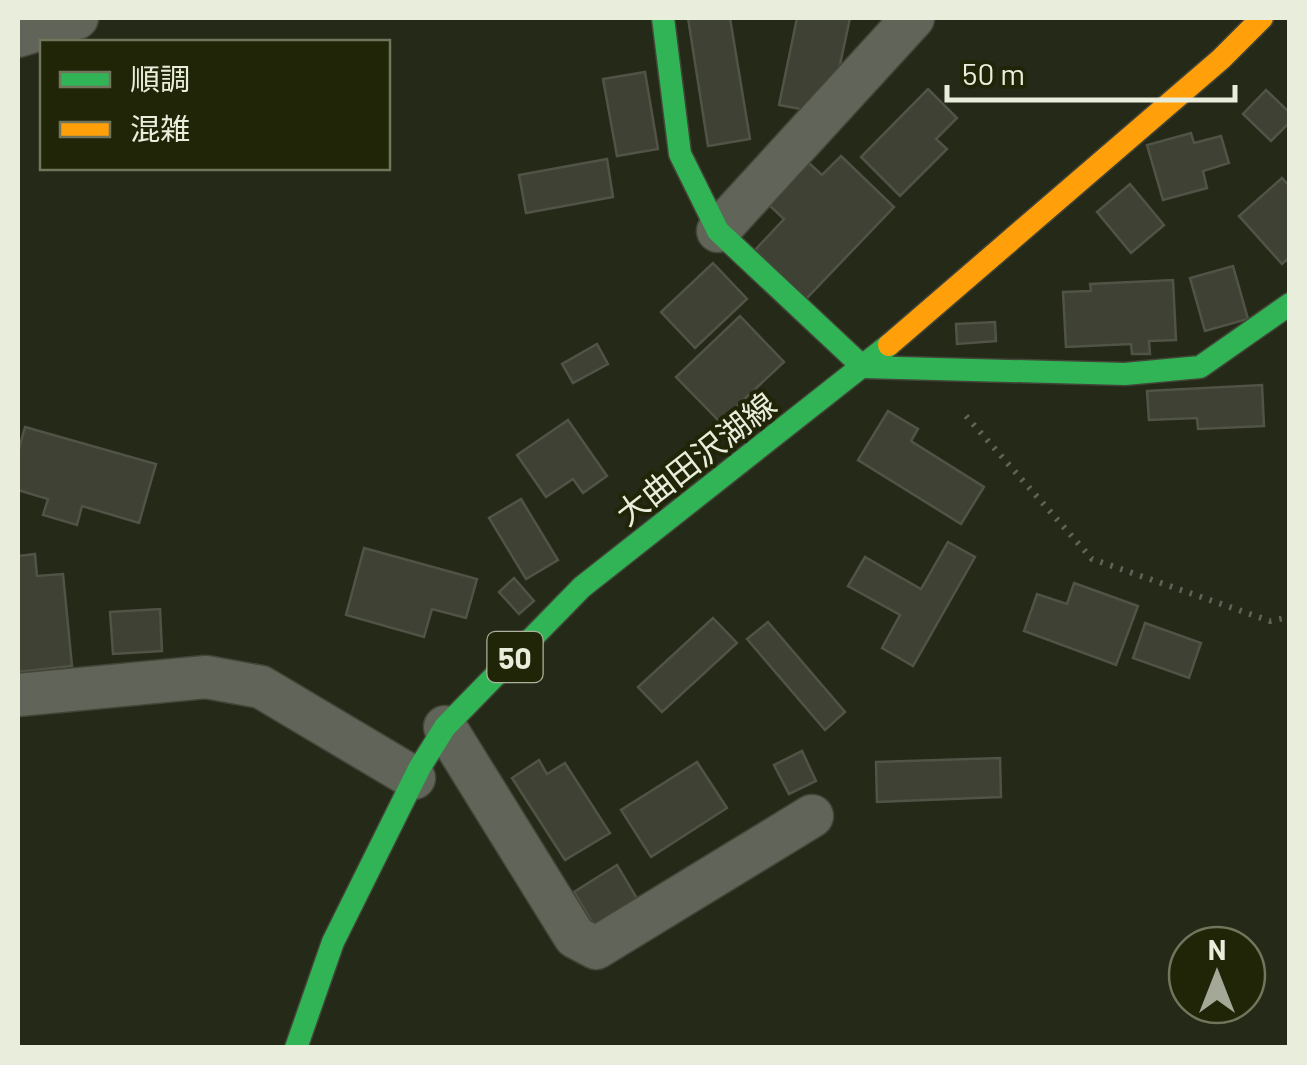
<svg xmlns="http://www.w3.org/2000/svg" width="1307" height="1065" font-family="Barlow,'Noto Sans JP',sans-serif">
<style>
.building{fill:#3f4134;stroke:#505346;stroke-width:2.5}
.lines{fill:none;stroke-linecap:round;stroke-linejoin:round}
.street-casing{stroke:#424538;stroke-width:45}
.fast-casing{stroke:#424538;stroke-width:25}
.slow-casing{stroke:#424538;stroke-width:25}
.path{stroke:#606458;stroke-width:6;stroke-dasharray:2.5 8;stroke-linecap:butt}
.street{stroke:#616458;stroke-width:42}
.fast{stroke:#30b455;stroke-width:22}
.slow{stroke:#ff9f0a;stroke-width:22}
.labels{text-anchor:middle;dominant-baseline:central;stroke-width:8;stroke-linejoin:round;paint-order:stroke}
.shield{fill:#202507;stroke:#adb29c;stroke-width:2.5}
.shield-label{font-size:30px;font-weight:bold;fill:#e9eedc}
.street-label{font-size:32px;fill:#e9eedc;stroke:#202507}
</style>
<rect width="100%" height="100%" fill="#252918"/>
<g class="building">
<path d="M688,18h42l20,121 -42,7z"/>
<path d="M797,18h53l-16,75 -18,19 -37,-7z"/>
<path d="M645,72l13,77 -41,7 -14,-77z"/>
<path d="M928,89l29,29 -21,21 11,10 -47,47 -39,-39z"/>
<path d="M1266,90l24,23v9l-19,19 -28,-27z"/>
<path d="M1191,133l3,10 27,-7 8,27 -26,8 4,17 -44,12 -16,-55z"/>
<path d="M841,156l53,51 -88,92 -51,-49 29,-31 -15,-14 40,-42 13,12z"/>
<path d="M607,159l6,38 -87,16 -7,-38z"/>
<path d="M1282,178l8,9v70l-8,7 -43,-48z"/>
<path d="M1130,184l34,41 -33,28 -34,-41z"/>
<path d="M713,263l34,36 -52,49 -34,-36z"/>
<path d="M1233,266l15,53 -43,12 -15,-53z"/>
<path d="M1173,280l3,60 -27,1 1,13h-18l-1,-10 -65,3 -3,-55 28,-1 -1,-7z"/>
<path d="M740,316l44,46 -64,60 -44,-45z"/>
<path d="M995,322l1,19 -39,3 -1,-20z"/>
<path d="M597,344l11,20 -35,19 -11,-19z"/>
<path d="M1262,385l2,41 -66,3 -1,-11 -48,2 -2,-29z"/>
<path d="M888,411l30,18 -7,12 73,46 -23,37 -103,-64z"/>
<path d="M568,420l39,56 -24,17 -10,-14 -27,18 -29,-42z"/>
<path d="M25,427l131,37 -17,59 -57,-17 -5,19 -34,-10 5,-16 -30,-9v-38z"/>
<path d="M521,499l37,61 -32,19 -37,-61z"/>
<path d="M948,542l27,15 -62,109 -31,-18 18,-33 -52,-29 17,-29 56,32z"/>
<path d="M364,548l113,31 -11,39 -34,-9 -8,28 -78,-22z"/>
<path d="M35,554l2,22 26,-2 9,92 -54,6v-116z"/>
<path d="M514,578l20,23 -15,13 -20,-22z"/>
<path d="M1074,583l64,23 -22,59 -92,-34 13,-37 30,10z"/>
<path d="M160,609l2,42 -49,3 -3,-42z"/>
<path d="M713,618l24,25 -75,69 -24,-25z"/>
<path d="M768,622l77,90 -20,18 -78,-91z"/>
<path d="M1145,623l56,20 -12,35 -56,-20z"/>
<path d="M802,751l14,30 -27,13 -15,-29z"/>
<path d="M1000,758l1,39 -124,5 -1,-40z"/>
<path d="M539,760l8,14 18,-11 45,70 -45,27 -53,-82z"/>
<path d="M697,762l30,46 -76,49 -30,-47z"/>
<path d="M617,865l21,35 -43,27 -21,-35z"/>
</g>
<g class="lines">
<defs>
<g id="street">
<path d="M18,36l59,-18"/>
<path d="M718,231l195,-213"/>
<path d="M18,695l188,-18 55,10 153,91"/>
<path d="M445,727l130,210 21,11 216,-132"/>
</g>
<g id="fast">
<path d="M663,18l17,136 38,77 145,136 262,7 75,-7 90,-63"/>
<path d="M296,1048l37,-106 87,-175 25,-40 137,-140 307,-242"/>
</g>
<path id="slow" d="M889,345l332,-286 41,-41"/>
</defs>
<use href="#street" class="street-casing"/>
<use href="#fast" class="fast-casing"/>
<use href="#slow" class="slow-casing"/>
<path class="path" d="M966,416l126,143 178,62 20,-4"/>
<use href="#street" class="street"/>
<use href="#fast" class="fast"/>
<use href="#slow" class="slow"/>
</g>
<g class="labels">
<rect class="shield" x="487.5" y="632" width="55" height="50" rx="8"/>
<g class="shield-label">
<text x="515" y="657">50</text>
</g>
<g class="street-label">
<text transform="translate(695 458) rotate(-38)">大曲田沢湖線</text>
</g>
</g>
<rect width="1307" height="1065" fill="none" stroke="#e9eedc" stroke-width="40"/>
<rect x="40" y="40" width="350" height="130" fill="#202507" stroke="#70755c" stroke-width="2.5"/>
<rect x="60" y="72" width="50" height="15" fill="#30b455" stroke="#70755c" stroke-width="2.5"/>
<text x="130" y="90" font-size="30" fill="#e9eedc">順調</text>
<rect x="60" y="122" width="50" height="15" fill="#ff9f0a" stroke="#70755c" stroke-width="2.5"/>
<text x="130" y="140" font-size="30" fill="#e9eedc">混雑</text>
<g transform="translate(1217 975)"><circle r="48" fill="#202507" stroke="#70755c" stroke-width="2.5"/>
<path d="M0-8L18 38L0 25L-18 38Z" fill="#a4a997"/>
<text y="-15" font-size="28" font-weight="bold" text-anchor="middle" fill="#e9eedc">N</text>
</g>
<path d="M947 85v15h288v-15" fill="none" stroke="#e9eedc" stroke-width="5"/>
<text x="962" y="85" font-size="30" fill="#e9eedc" stroke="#202507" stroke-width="8" paint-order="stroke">50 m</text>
</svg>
